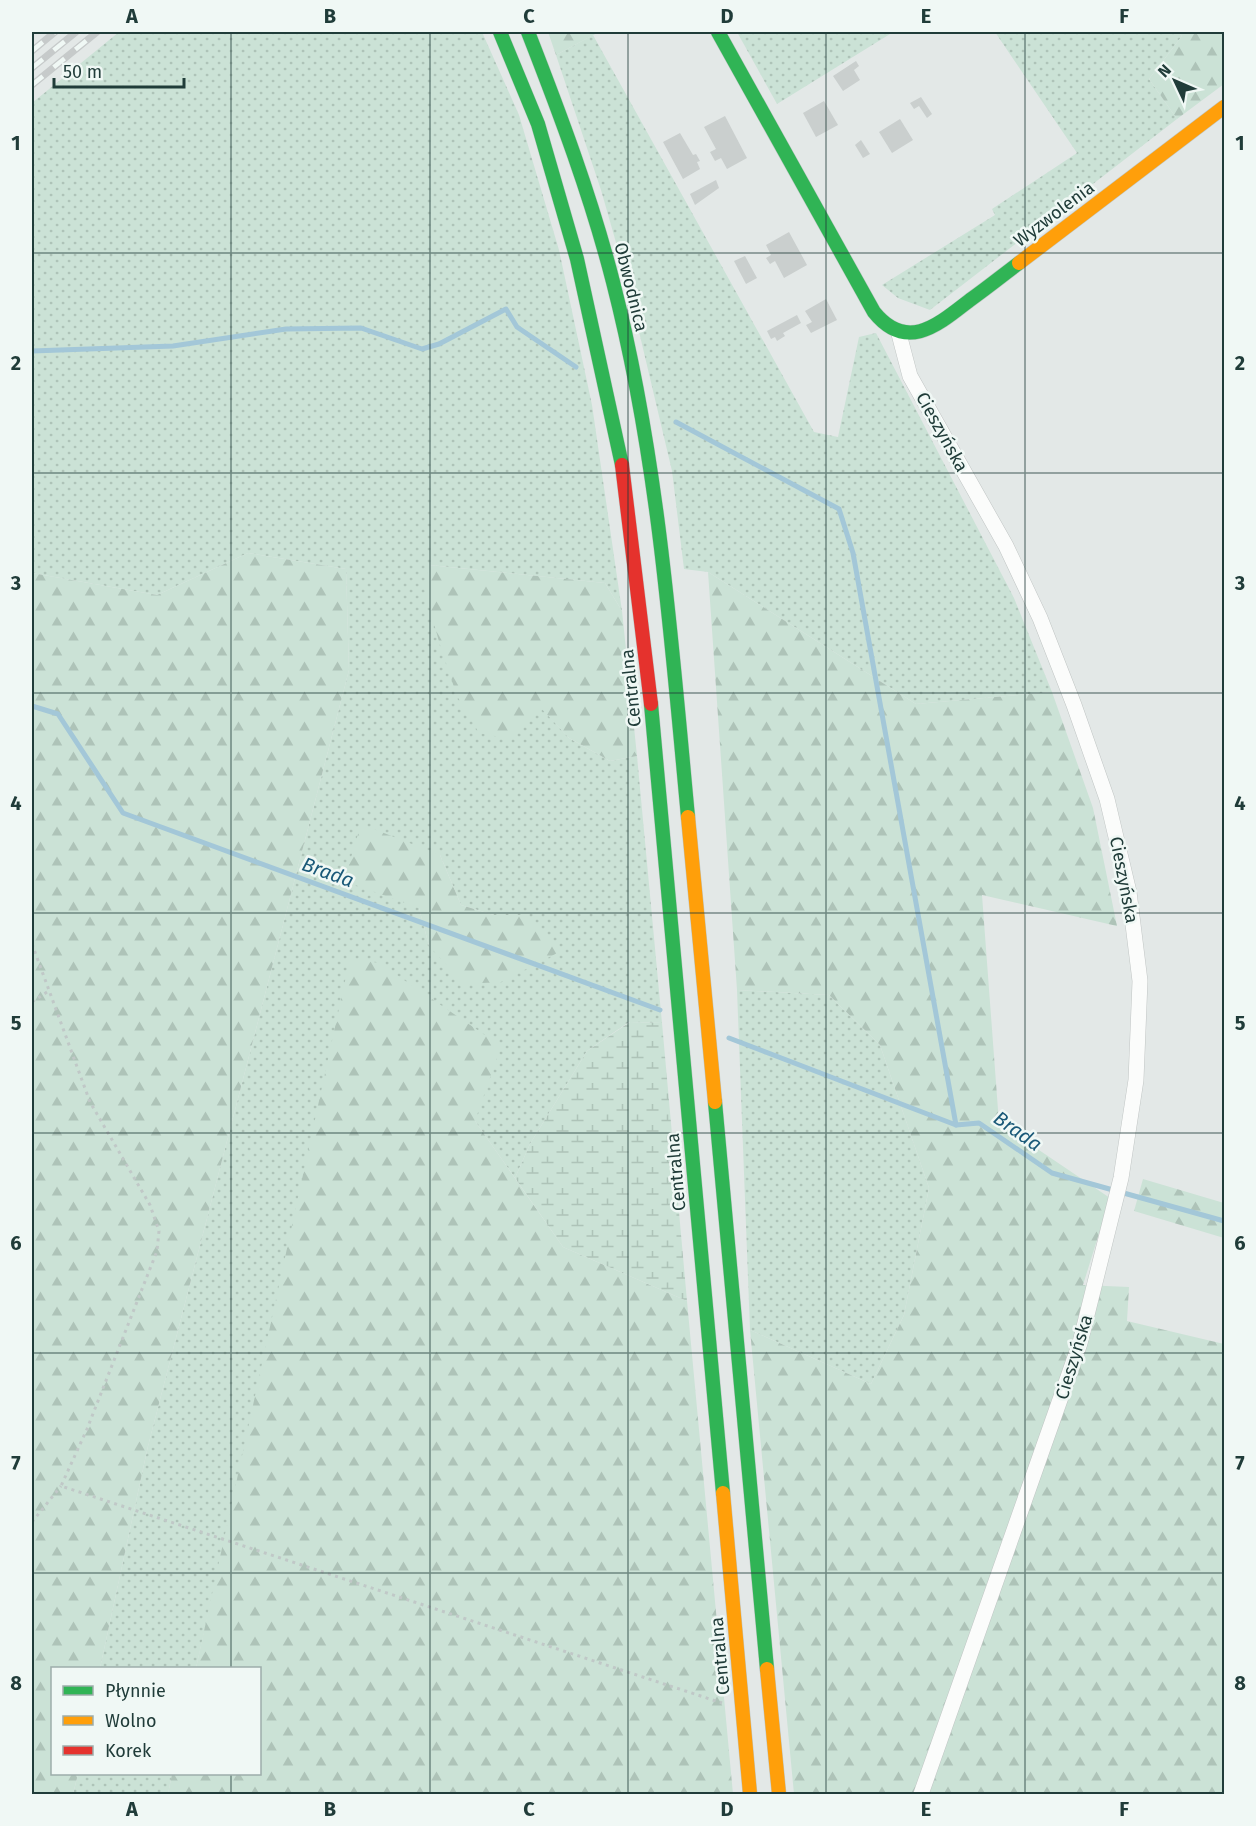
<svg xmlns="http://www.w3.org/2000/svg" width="1256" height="1826" font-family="'Fira Sans',sans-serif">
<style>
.grass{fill:url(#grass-dots);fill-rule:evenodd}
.forest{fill:url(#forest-firs)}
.wetland{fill:url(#wetland-marsh)}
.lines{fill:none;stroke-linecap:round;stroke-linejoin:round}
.stream{stroke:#a3c7d8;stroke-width:5}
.building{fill:#cacfce}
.street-casing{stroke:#c0c5c4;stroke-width:16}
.fast-casing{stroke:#bec6c4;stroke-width:15}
.slow-casing{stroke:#bec6c4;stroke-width:15}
.jam-casing{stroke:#bec6c4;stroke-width:15}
.path{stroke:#c0c8c7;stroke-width:3;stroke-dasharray:3 4.5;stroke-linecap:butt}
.street{stroke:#fbfcfb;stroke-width:15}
.fast{stroke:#30b455;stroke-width:14}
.slow{stroke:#ff9f0a;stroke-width:14}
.jam{stroke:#e5322d;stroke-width:14}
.rail-casing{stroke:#c6caca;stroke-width:7}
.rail{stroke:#f0f8f5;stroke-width:4.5;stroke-dasharray:14;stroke-linecap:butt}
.grid{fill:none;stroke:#203c39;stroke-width:1.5;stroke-opacity:0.55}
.labels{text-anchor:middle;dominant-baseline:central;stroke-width:5;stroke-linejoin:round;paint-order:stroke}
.street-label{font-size:18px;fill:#203c39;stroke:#f0f8f5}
.water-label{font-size:20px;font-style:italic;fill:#1a5978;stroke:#f0f8f5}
.neatline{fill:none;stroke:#203c39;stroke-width:2}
.grid-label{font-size:20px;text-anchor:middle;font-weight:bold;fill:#203c39}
</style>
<defs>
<pattern id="grass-dots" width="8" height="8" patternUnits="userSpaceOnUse" patternTransform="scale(1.5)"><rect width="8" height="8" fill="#cbe2d6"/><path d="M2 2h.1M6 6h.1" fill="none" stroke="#aec3b8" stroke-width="1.8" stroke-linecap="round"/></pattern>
<pattern id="forest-firs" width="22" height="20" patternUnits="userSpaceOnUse" patternTransform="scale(1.5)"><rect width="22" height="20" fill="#cbe2d6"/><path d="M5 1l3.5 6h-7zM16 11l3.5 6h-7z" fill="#aec3b8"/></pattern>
<pattern id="wetland-marsh" width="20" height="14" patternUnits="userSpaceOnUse" patternTransform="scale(1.5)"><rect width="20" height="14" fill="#cbe2d6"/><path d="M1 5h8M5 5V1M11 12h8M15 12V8" fill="none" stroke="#aec3b8"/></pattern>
</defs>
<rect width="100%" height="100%" fill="#e3e8e7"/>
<g class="grass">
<path d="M119,32h363l37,83 40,135 33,155 30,206 -17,-28 -175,-18 109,140 30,33 41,23 27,-5 25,267 -33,-1 -42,29 -57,93 -15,34 -40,-57 -234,348 -45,199h-96l48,-222 201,-776 -3,-101 -98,-16 -91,42 -125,-22v-470zM440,855l21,50 33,10h31l-96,31 -10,-38z"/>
<path d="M737,32h152l1,2 -113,70z"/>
<path d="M995,32h184l3,4 -33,43 28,40 -247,191 -32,-12 -16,-13 113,-70 -3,-6 85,-56z"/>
<path d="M593,35l221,397 24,5 21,-100 17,-4 138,265 38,94 -136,12 -208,-132 -24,-3 -12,-98 -45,-190 -26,-91 -45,-135z"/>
<path d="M737,990l92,5 51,50 49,143 -25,127 -33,69 -121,-54z"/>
<path d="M78,1774h94l-4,20h-95z"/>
</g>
<g class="forest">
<path d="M548,32h51l-43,23z"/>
<path d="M1179,32h45v52l-47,35 -28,-40 33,-43z"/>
<path d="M248,553l98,16 3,101 -201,776 -48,222h-48v106h26l-5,20h-41v-1221l125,22z"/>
<path d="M429,565l176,18 17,28 15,145 -27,5 -41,-23 -30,-32 -29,33 -31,-6 -22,-37 -17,-51 -16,-57z"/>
<path d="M708,572l208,132 136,-12 41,116 24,118 -135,-31 17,228 111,75 -27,87 46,2 -2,34 97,23v450h-430l-44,-464 121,54 33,-69 25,-127 -49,-143 -51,-50 -92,-5z"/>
<path d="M361,824l79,31 21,50 33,10h31l38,35 -62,32 -37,2 -35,-38 -10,-38 -75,-27z"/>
<path d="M350,958l29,5 122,83 -26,75 88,126 124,54 46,493h-565l4,-20h88v-106h-64z"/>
<path d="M1143,1179l81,24v35l-90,-27z"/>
</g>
<path class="wetland" d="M630,1022l32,1 25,278 -124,-54 -48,-69 15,-34 57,-93z"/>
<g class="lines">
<g class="stream">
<path d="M32,351l141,-5 113,-17 75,-1 61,21 17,-5 67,-35 11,18 59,40"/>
<path d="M676,422l163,87 14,44 103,572"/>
<path d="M32,706l26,8 65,99 537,197"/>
<path d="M729,1038l227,87 23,-2 73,50 172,48"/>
</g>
</g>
<g class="building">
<path d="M856,61l3,5 -5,4 6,10 -17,11 -10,-15z"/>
<path d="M921,97l11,17 -5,4 -8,-12 -5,3 -4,-6z"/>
<path d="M824,101l14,24 -22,12 -13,-24z"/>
<path d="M725,116l22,42 -20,11 -6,-11 -6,3 -5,-9 6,-3 -12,-22z"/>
<path d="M900,119l13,21 -21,13 -13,-21z"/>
<path d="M680,133l13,22 3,-1 4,7 -3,1 3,7 -17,10 -20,-37z"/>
<path d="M861,140l9,14 -7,4 -8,-13z"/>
<path d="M716,180l3,8 -24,17 -5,-11z"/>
<path d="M789,232l18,33 -23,13 -9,-17 -5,3 -4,-6 5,-3 -5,-10z"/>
<path d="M745,256l12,22 -11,6 -12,-23z"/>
<path d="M826,299l11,21 -26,13 -5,-8 6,-3 -7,-11z"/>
<path d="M797,315l4,8 -18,10 2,3 -8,5 -2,-4 -4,2 -4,-8z"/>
</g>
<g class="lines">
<defs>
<path id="street" d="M899,334l11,42 96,170 34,72 34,87 33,94 22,93 11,89 -4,99 -15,98 -41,165 -159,451"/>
<g id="fast">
<path d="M500,32l38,92 39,135 45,206"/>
<path d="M528,32c32,82 63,164 85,250 45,175 58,355 75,535"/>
<path d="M718,32l156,280c33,41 65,12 96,-12 17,-12 33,-25 49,-37"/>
<path d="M651,704l72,789"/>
<path d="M715,1102l52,567"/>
</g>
<g id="slow">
<path d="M1019,263l205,-156"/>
<path d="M688,817l27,285"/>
<path d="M723,1493l27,301"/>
<path d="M767,1669l12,125"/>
</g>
<path id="jam" d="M622,465l29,239"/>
</defs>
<use href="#street" class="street-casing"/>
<use href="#fast" class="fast-casing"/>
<use href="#slow" class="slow-casing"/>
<use href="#jam" class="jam-casing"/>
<g class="path">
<path d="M32,944l58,158 60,103 9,26 -2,20 -70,178 -26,57 661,217"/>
<path d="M32,1002l18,-12"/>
<path d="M32,1522l29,-36"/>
</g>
<use href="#street" class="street"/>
<use href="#fast" class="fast"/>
<use href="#slow" class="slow"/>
<use href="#jam" class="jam"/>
<defs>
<g id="rail">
<path d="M32,51l23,-19"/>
<path d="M32,68l44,-36"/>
<path d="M32,85l65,-53"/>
</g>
</defs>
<use href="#rail" class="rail-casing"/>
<use href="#rail" class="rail"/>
</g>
<path class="grid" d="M231,32v1636M430,32v1762M628,32v1762M826,32v1762M1025,32v1762M32,253h1192M32,473h1192M32,693h1192M32,913h1192M32,1133h1192M32,1353h1192M32,1573h1192M231,1774v20"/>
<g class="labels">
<g class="street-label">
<text transform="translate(1054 214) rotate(-37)">Wyzwolenia</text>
<text transform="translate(631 287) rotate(76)">Obwodnica</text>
<text transform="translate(942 432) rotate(61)">Cieszyńska</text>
<text transform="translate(631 688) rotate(-96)">Centralna</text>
<text transform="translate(1124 880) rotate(79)">Cieszyńska</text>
<text transform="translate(676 1172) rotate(-95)">Centralna</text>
<text transform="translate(1074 1357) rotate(-73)">Cieszyńska</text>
<text transform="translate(720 1656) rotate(-95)">Centralna</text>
</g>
<g class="water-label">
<text transform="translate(328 872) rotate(20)">Brada</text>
<text transform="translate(1018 1131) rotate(35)">Brada</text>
</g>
</g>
<rect width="1256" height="1826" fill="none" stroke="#f0f8f5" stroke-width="66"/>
<rect x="51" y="1667" width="210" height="108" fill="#f0f8f5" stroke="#9dadaa" stroke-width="1.5"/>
<rect x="63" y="1686" width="30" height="9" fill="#30b455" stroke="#9dadaa" stroke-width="1.5"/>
<text x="105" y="1697" font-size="18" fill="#203c39">Płynnie</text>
<rect x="63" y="1716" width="30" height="9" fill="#ff9f0a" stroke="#9dadaa" stroke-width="1.5"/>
<text x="105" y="1727" font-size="18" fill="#203c39">Wolno</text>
<rect x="63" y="1746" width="30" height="9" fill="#e5322d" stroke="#9dadaa" stroke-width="1.5"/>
<text x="105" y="1757" font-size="18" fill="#203c39">Korek</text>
<g transform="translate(1175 81) rotate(314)" stroke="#f0f8f5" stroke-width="4.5" paint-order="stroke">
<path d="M0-4.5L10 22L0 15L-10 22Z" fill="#203c39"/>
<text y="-9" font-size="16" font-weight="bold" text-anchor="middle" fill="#203c39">N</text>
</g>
<path d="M54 78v9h130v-9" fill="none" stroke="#203c39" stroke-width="3"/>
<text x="63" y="78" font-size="18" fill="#203c39" stroke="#f0f8f5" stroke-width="4.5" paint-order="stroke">50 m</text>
<rect x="33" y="33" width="1190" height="1760" class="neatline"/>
<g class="grid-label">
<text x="132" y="23">A</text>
<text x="330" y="23">B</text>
<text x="529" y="23">C</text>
<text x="727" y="23">D</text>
<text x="926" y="23">E</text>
<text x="1124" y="23">F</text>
<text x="16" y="150">1</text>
<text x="1240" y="150">1</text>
<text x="16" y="370">2</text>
<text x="1240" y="370">2</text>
<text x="16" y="590">3</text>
<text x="1240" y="590">3</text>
<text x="16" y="810">4</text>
<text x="1240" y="810">4</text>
<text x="16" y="1030">5</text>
<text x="1240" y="1030">5</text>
<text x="16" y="1250">6</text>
<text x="1240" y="1250">6</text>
<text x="16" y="1470">7</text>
<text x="1240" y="1470">7</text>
<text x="16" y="1690">8</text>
<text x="1240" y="1690">8</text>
<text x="132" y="1816">A</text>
<text x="330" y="1816">B</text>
<text x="529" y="1816">C</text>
<text x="727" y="1816">D</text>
<text x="926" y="1816">E</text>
<text x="1124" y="1816">F</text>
</g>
</svg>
